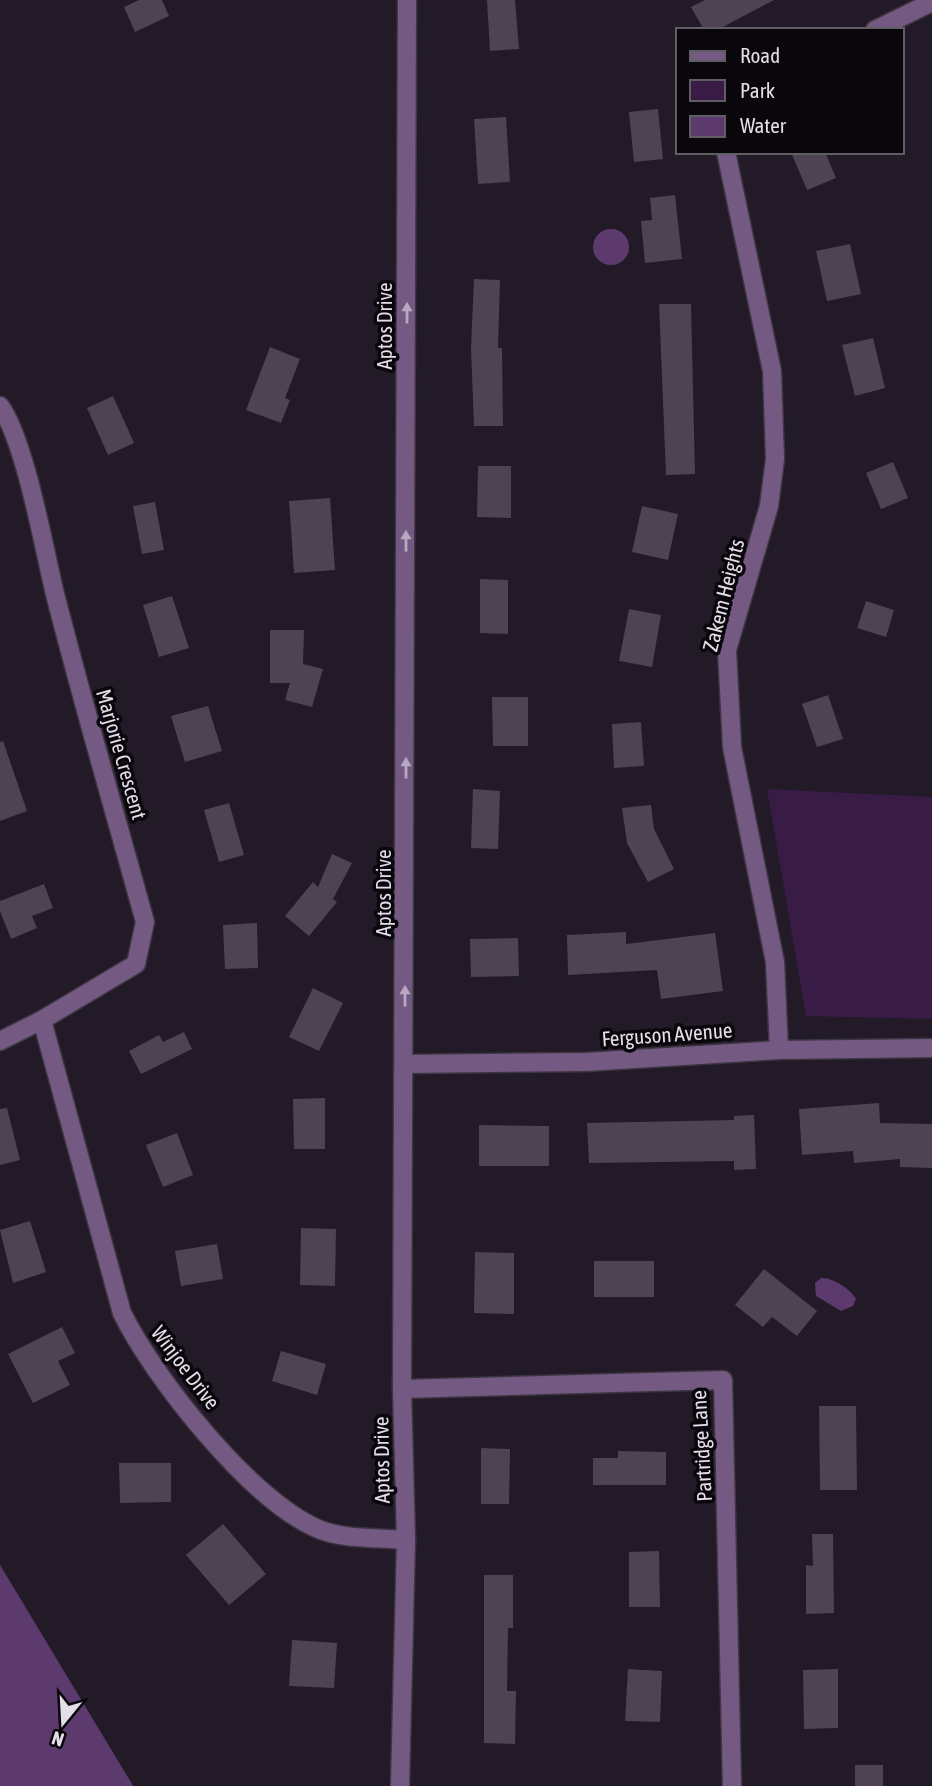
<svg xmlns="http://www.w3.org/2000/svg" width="932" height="1786" font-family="'Asap Condensed',sans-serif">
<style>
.green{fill:#381c46}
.water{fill:#5c3a6e}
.building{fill:#4d4352}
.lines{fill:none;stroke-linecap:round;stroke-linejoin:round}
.minor-casing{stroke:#3d3542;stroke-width:21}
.minor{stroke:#745a82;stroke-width:18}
.oneway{fill:#b7a9bf}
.labels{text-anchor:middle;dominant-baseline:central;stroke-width:7;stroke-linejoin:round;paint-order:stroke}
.street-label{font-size:21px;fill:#e4dee8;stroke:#0a070c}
</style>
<rect width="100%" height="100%" fill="#221a27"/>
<path class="green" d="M767,789l165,8v222l-126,-3z"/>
<g class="water">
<circle cx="611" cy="247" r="18"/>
<path d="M821,1278c11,-1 30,11 35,21l-3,7 -12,5 -25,-15 -1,-13z"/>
<path d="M0,1565l132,219 1,2h-133z"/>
</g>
<g class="building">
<path d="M139,0h23l7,16 -34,16 -11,-25z"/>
<path d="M487,0h28l4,49 -29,2z"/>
<path d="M705,0h69l-57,30h-13l-13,-23z"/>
<path d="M658,109l5,50 -29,3 -5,-50z"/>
<path d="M506,117l4,65 -32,2 -4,-65z"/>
<path d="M791,152h34l11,26 -29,12z"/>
<path d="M675,195l7,64 -37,4 -4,-42 11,-1 -2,-22z"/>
<path d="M850,244l11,50 -34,7 -11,-50z"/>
<path d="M474,279l26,1 -2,68h4l1,78h-29l-3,-78z"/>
<path d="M659,304h32l4,170 -29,1z"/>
<path d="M873,338l12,50 -30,8 -13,-51z"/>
<path d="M270,347l30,12 -15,39 5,2 -9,23 -35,-13z"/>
<path d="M113,396l21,47 -26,12 -21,-47z"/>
<path d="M893,462l15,36 -27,11 -15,-36z"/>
<path d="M478,466h33v52l-34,-1z"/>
<path d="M330,498l5,72 -41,3 -5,-72z"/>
<path d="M155,502l9,48 -22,4 -9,-48z"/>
<path d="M642,506l36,8 -10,46 -36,-8z"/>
<path d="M480,579l28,1v54l-28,-1z"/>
<path d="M172,596l17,52 -30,9 -16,-52z"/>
<path d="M866,601l28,9 -8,27 -29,-9z"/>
<path d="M629,609l32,6 -9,52 -33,-6z"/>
<path d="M270,630h34l-1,34 20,5 -11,38 -27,-7 5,-17h-20z"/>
<path d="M828,695l15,44 -26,8 -15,-43z"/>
<path d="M492,697h36v49h-35z"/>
<path d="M208,706l14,45 -37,11 -14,-46z"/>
<path d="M641,722l3,44 -30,2 -2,-44z"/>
<path d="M3,741l24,70 -27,10v-79z"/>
<path d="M473,789l27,2 -2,58 -27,-1z"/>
<path d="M229,803l15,52 -25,7 -15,-52z"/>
<path d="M651,805l3,24 20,40 -26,13 -21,-39 -5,-35z"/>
<path d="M332,854l20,9 -19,36 4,3 -28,34 -24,-20 28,-34 5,5z"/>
<path d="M44,884l9,24 -21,8 5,12 -26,11 -11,-28v-10z"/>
<path d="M257,923l1,45 -33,1 -2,-44z"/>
<path d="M626,932v12l89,-11 8,58 -62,8 -4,-29 -89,5 -1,-40z"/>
<path d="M518,938l1,38 -48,1 -1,-38z"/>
<path d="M313,988l30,15 -24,48 -30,-14z"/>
<path d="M184,1032l8,17 -51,25 -12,-23 30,-16 4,7z"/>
<path d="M325,1098v51h-31l-1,-50z"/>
<path d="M879,1103l1,20 52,1v44l-32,-1v-8l-46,4 -1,-12 -51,4 -3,-46z"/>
<path d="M7,1108l13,52 -20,5v-56z"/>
<path d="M754,1115l2,54 -22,1v-9l-145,2 -2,-40 147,-3v-4z"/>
<path d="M479,1125l70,1v40h-70z"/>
<path d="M177,1133l16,42 -30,12 -17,-42z"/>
<path d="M30,1221l16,51 -33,11 -13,-53z"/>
<path d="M301,1228l35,1 -1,57 -35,-1z"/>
<path d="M217,1244l6,35 -42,7 -6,-35z"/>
<path d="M475,1252l39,1v61l-40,-1z"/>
<rect x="594" y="1261" width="60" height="36"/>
<path d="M764,1269l53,42 -20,25 -25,-19 -9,10 -28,-22z"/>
<path d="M62,1327l13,26 -17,8 12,24 -37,18 -25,-49z"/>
<path d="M281,1351l45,13 -9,31 -45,-14z"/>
<path d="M819,1406h37l1,84h-37z"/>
<path d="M481,1448l29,1 -1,55h-28z"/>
<path d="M618,1451l48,1v33h-73v-27h25z"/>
<path d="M119,1463h52v39l-51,1z"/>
<path d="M223,1524l43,50 -37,31 -43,-50z"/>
<path d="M812,1534h21l1,79 -28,1v-49l7,1z"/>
<path d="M659,1551l1,56h-31v-55z"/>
<path d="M484,1575h29v53h-5l-1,63h9l-1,53 -31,-1z"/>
<path d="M292,1640l45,3 -3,45 -45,-2z"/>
<path d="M628,1669l34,2 -2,51 -35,-1z"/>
<path d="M838,1669v59l-34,1 -1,-59z"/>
<rect x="855" y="1765" width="28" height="21"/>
</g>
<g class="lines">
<defs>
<g id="minor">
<path d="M875,30l57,-28"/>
<path d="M726,152l46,219 3,88 -6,47 -42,144 5,97 43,215 4,88"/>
<path d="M0,406c25,34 44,143 55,188 28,110 60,219 90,328l-9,42 -94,56 -42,21"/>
<path d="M42,1020l80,293c32,65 127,185 194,215 26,12 61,9 90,12"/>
<path d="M405,1064l181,-2 193,-12 153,-2"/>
<path d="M402,1389l321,-9 9,406"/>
<path d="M400,1786l6,-246 -4,-151 5,-1389"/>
</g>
</defs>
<use href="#minor" class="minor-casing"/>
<use href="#minor" class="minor"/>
</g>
<defs><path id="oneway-solid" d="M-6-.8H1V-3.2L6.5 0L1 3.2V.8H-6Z" transform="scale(1.75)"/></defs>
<g class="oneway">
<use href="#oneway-solid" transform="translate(407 313) rotate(-90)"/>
<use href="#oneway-solid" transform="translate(406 541) rotate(-90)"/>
<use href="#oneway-solid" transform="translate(406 768) rotate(-90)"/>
<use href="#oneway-solid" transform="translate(405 996) rotate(-90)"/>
</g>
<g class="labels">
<g class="street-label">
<text transform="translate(384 326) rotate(-90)">Aptos Drive</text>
<text transform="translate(723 595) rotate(-76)">Zakem Heights</text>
<text transform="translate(122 754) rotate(74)">Marjorie Crescent</text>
<text transform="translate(383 893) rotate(-90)">Aptos Drive</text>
<text transform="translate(667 1034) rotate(-4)">Ferguson Avenue</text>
<text transform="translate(186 1367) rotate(53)">Winjoe Drive</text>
<text transform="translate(701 1446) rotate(-93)">Partridge Lane</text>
<text transform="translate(381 1460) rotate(-91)">Aptos Drive</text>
</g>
</g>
<rect x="676" y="28" width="228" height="126" fill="#0a070c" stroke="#615d64" stroke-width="2"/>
<rect x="690" y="51" width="35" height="10" fill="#745a82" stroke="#615d64" stroke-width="2"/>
<text x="740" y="63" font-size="21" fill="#e4dee8">Road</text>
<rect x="690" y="80" width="35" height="21" fill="#381c46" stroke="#615d64" stroke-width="2"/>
<text x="740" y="98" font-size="21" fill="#e4dee8">Park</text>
<rect x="690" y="116" width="35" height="21" fill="#5c3a6e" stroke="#615d64" stroke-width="2"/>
<text x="740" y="133" font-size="21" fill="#e4dee8">Water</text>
<g transform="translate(63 1723) rotate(198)" stroke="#0a070c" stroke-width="5" paint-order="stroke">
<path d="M0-5L12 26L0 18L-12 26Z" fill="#e4dee8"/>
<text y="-10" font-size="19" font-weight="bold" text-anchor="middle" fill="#e4dee8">N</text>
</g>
</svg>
